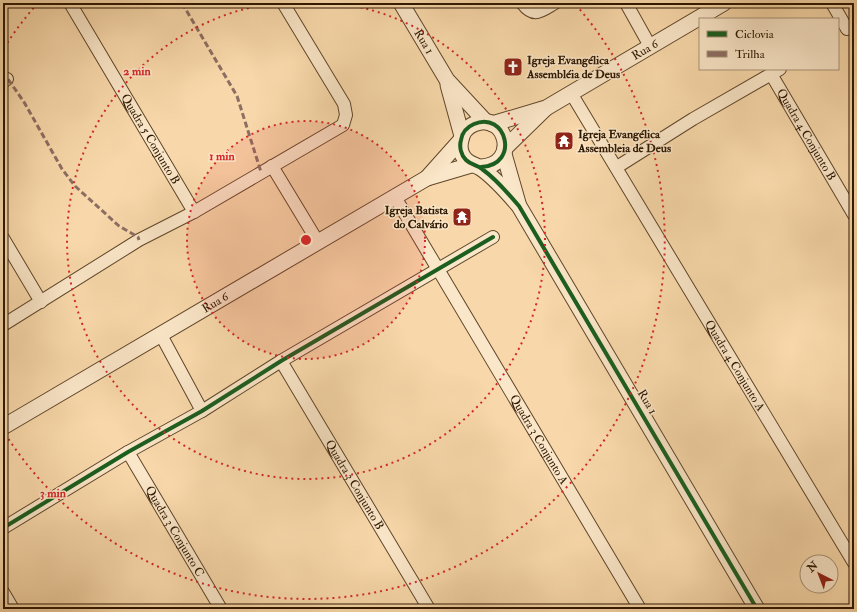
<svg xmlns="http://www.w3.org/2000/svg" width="857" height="612" font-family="'IM FELL Double Pica',serif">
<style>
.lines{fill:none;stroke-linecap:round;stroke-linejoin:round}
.minor-casing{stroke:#60472a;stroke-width:14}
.tertiary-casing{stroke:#60472a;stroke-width:17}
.minor{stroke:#fae6c8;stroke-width:12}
.tertiary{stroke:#fae6c8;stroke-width:15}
.quiet{stroke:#8d6e63;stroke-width:3;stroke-dasharray:6 3;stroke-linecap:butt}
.cycleway-casing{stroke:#fae6c8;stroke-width:6}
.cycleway{stroke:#1b5e20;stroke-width:4}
.ring{fill:none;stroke:#d62828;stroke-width:2;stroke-dasharray:2 4}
.labels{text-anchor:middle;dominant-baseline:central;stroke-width:3;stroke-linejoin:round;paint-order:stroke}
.street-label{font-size:12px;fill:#2e1700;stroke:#fae6c8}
.poi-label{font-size:12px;font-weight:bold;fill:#2e1700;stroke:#fae6c8;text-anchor:start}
.centre{fill:#d62828;stroke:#fae6c8;stroke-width:2}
.ring-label{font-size:12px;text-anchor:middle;font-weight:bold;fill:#d62828;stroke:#fae6c8;stroke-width:3;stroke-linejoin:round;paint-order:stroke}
</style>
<rect width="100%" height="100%" fill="#f8d8aa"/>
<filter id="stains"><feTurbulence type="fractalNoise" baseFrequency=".005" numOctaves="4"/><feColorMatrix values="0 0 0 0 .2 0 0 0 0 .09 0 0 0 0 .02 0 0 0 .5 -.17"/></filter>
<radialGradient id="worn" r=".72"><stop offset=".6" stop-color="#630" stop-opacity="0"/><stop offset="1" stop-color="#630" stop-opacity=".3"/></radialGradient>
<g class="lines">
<defs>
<g id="minor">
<path id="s1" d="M70,3l124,209"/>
<path d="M522,3c12,16 19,8 33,0"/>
<path d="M626,3l24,43"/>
<path d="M832,3l15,26"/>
<path id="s2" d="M771,74l83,141"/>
<path d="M3,82l4,-3"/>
<path id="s3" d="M571,93l283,470"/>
<path d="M272,166l46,76"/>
<path d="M617,167l76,-48 87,-50"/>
<path id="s4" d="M395,197l245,412"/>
<path d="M3,238l38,64"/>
<path d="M3,325l136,-85 55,-28 149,-87 3,-10 -2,-11 -61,-101"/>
<path d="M161,335l41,76"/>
<path id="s5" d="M281,361l148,248"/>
<path id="s6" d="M128,452l93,157"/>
<path d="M3,528l125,-76 74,-41 79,-50 212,-124"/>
<path d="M3,592l10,17"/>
</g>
<g id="tertiary">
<path id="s7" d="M401,3l46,77 39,42"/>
<path d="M448,85l14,51"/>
<path id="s8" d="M492,124l54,-16 178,-105"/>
<path d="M505,148l40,-39"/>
<path d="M504,154l14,49"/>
<path d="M481,167c40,-2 25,-57 -7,-43 -7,3 -12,9 -13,16 -2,7 0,15 5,20 5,5 11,5 16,9 14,10 26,24 37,37l238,403"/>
<path d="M427,178l33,-37"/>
<path id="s9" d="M3,427l424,-249 44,-13"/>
</g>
</defs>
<use href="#minor" class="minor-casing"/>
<use href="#tertiary" class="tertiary-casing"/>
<use href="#minor" class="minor"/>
<use href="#tertiary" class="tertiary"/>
<g class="quiet">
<path d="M182,3l55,93 24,76"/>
<path d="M3,72l21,30 38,67 13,17 44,40 19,11 1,3"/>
</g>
<defs>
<g id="cycleway">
<path d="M481,167c40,-2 25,-57 -7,-43 -7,3 -12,9 -13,16 -2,7 0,15 5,20 5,5 11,5 16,9 14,10 26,24 37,37l238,403"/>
<path d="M3,528l125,-76 74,-41 79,-50 212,-124"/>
</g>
</defs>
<use href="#cycleway" class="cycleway-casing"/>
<use href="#cycleway" class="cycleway"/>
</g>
<circle cx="306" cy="240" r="119" fill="#d62828" fill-opacity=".12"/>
<g class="ring">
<circle cx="306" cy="240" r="119"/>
<path d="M337 3A239 239 0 1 1 275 3"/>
<path d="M4 48A358 358 0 0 1 36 5M576 5A358 358 0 1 1 4 432"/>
</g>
<defs>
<symbol id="church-square" viewBox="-11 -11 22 22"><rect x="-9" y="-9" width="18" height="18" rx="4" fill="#8f2418" stroke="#fae6c8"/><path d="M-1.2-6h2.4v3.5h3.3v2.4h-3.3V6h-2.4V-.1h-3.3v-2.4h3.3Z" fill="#fff"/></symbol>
<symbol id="temple-square" viewBox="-11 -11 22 22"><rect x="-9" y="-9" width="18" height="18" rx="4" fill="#8f2418" stroke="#fae6c8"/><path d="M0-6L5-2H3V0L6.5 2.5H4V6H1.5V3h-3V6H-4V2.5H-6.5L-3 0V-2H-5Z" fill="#fff"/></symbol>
</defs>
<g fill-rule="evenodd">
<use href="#church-square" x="502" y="56" width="22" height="22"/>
<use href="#temple-square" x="553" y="130" width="22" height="22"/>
<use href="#temple-square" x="451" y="206" width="22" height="22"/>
</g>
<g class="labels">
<g class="street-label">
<text stroke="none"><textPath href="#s7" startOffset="45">Rua 1</textPath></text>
<text stroke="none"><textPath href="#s8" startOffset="171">Rua 6</textPath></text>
<text stroke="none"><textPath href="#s2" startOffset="70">Quadra 4 Conjunto B</textPath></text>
<text stroke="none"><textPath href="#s1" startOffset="158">Quadra 5 Conjunto B</textPath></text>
<text stroke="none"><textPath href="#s9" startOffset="246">Rua 6</textPath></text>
<text stroke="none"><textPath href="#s3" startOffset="318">Quadra 4 Conjunto A</textPath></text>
<text transform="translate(647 402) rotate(59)">Rua 1</text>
<text stroke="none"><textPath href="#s4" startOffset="282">Quadra 3 Conjunto A</textPath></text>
<text stroke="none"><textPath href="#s5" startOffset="144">Quadra 3 Conjunto B</textPath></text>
<text stroke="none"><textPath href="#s6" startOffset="92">Quadra 3 Conjunto C</textPath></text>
</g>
<g class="poi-label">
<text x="527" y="60">Igreja Evangélica<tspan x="527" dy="14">Assembléia de Deus</tspan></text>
<text x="578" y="134">Igreja Evangélica<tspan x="578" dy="14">Assembleia de Deus</tspan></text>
<text x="448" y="210" text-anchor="end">Igreja Batista<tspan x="448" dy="14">do Calvário</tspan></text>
</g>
</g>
<circle cx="306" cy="240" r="6" class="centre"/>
<g class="ring-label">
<text x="137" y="75">2 min</text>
<text x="222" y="160">1 min</text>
<text x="53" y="497">3 min</text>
</g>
<rect width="857" height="612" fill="none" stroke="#f8d8aa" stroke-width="16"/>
<rect x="4" y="4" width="849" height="604" fill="none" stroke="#2e1700" stroke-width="2"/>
<rect x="8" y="8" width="841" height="596" fill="none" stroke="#2e1700"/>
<rect x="699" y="18" width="140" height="52" fill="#fae6c8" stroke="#a89378"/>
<rect x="707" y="31" width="20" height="6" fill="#1b5e20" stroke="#a89378"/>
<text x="735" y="38" font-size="12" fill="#2e1700">Ciclovia</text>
<rect x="707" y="51" width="20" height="6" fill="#8d6e63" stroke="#a89378"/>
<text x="735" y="58" font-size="12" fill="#2e1700">Trilha</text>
<g transform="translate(819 574) rotate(318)"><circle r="19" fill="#fae6c8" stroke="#a89378"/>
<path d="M0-3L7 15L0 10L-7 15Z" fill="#8f2418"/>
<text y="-6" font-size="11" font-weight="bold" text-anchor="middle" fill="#2e1700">N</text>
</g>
<rect width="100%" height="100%" filter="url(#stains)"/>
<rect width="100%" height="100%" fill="url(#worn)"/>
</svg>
